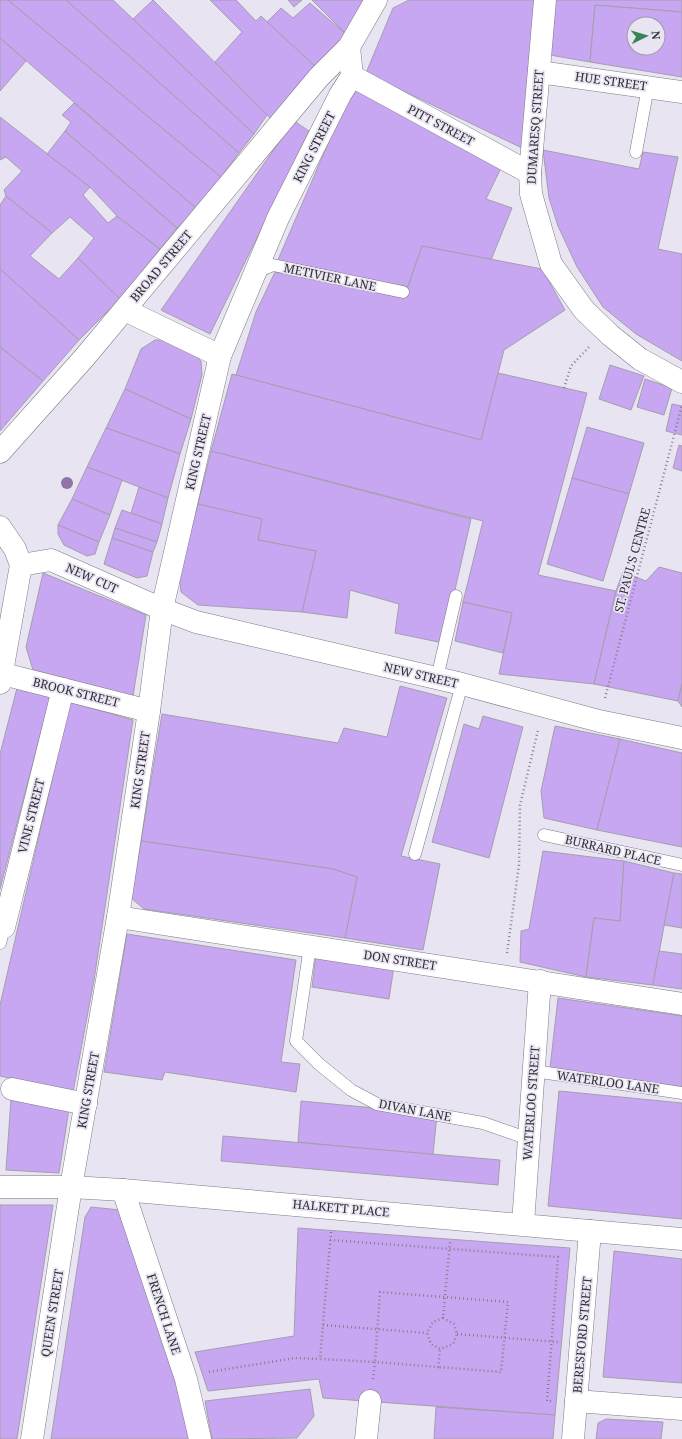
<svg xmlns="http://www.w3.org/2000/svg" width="682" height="1439" font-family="'Noto Serif',serif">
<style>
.building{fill:#c7a6f2;stroke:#a49fac;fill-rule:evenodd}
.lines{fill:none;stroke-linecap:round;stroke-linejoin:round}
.lane-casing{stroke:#7e7986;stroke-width:13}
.street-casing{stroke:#7e7986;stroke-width:23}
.secondary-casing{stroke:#7e7986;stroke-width:23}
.path{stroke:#848089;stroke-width:2.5;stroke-dasharray:1 3;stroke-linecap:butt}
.lane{stroke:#fff;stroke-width:12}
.street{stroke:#fff;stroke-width:22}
.secondary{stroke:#fff;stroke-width:22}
.tree{fill:#8f73a9}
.labels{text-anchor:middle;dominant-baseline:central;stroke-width:3.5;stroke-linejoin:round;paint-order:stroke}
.street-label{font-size:12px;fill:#302e33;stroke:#e9e4f2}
</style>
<rect width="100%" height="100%" fill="#e9e4f2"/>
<g class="building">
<path d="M0,0h8l213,177 -24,32 -197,-171z"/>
<path d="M8,0h58l173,153 -18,24z"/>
<path d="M66,0h47l141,134 -15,19z"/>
<path d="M153,0l114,115 -13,19 -121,-115z"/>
<path d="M210,0h26l20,21 5,-5 54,50 -44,53 -56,-57 27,-30z"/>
<path d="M288,0h14l-8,7z"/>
<path d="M312,0h51l-12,35 -3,1z"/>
<path d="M409,0h128l-13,149 -158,-76 27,-65z"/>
<path d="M555,0h127v12l-87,-7 -5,57 -40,-7z"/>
<path d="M310,3l38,33 -33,30 -48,-44 14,-14 12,10z"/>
<path d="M595,5l87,7v65l-92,-15zM634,24h24v24h-24z"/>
<path d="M0,38l26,23 -26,30z"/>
<path d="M356,88l145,80 -15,31 26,9 -21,52 -69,-14 -14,41 -131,-25 60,-139z"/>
<path d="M74,103l123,106 -20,19 -112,-97 6,-9 -9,-7z"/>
<path d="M0,117l90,70 -7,8 25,28 9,-7 43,33 -40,50 -42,-41 16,-20 -24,-21 -18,16 -46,-37 -2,-6 18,-19 -16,-14 -6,3z"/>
<path d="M294,121l15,10 -99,203 -49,-24z"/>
<path d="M65,131l112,97 -17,21 -43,-33 -27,-29 -43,-33z"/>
<path d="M543,150l96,19 4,-17 35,5 -20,92 24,5v107l-46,-27 -33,-27 -26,-40 -19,-41 -9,-28z"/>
<path d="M6,196l46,37 -22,23 29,23 19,-21 42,41 -41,41 -79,-71v-64z"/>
<path d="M422,246l120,23 23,41 -61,40 -23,90 -245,-65 20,-63 19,-40 129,26z"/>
<path d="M0,269l79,71 -36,41 -43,-34z"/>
<path d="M155,340h11l30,16 5,5 1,14 -11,44 -66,-30 16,-40z"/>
<path d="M0,347l43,34 -43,50z"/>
<path d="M610,365l34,11 -13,34 -32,-11z"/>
<path d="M498,373l89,20 -49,182 78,16 -22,93 -95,-10 13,-61 -49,-11 20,-81 -272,-70 21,-77 249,66z"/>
<path d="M645,379l27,9 -8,27 -27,-8z"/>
<path d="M125,389l66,30 -11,35 -74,-26z"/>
<path d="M672,404l10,2v29l-16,-4z"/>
<path d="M587,427l57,16 -15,51 -57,-16z"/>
<path d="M106,428l74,26 -12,44 -81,-31z"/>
<path d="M679,445l3,1v25l-9,-3z"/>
<path d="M211,451l260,68 -28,124 -48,-10 4,-29 -49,-14 -3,28 -45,-6 14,-61 -58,-11 4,-21 -64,-15z"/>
<path d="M87,467l35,13 -12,35 -38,-16z"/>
<path d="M572,478l57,16 -26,87 -56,-17z"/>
<path d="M139,487l29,11 -6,26 -31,-11z"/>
<path d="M72,499l38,16 -11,27 -41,-17z"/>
<path d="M198,504l64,15 -4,21 58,11 -14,61 -104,-7 -17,-13 -2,-20z"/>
<path d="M122,510l40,14 -5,18 -42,-14z"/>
<path d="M58,525l41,17 -4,12 -8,2 -23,-11 -6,-11z"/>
<path d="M115,528l42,14 -4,10 -41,-14z"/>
<path d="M112,538l41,14 -6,24 -10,2 -33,-14z"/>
<path d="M659,567l23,6v111l-4,17 -84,-17 22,-93 7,-19 23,9z"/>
<path d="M43,573l103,42 -13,81 -100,-26 -7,-23z"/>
<path d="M463,602l49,11 -9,40 -48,-12z"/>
<path d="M682,684v23l-4,-6z"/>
<path d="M400,686l47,12 -46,158 39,8 -17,86 -78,-12 12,-61 -24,-8 -192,-28 21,-127 176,29 6,-15 43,9z"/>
<path d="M17,688l33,9 -50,192v-135z"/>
<path d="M70,702l63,18 -39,260 -21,112 -73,-16v-71z"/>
<path d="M483,716l40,11 -34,131 -57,-16 32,-118 15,5z"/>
<path d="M555,726l65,13 -23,91 -53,-12 -3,-27z"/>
<path d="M620,739l62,14v94l-85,-17z"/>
<path d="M141,841l192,28 24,8 -12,61 -201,-29 -13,-11z"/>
<path d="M543,851l81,10 -4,60 -26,-3 -8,59 -66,-15 1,-31 8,-2z"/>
<path d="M624,861l50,12 -21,112 -67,-8 8,-59 26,3z"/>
<path d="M674,873l8,1v54l-18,-3z"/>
<path d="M127,934l169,26 -15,102 19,2 -4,28 -131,-20 -3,8 -58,-8z"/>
<path d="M659,951l23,3v35l-29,-4z"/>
<path d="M316,954l78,12 -5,33 -77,-12z"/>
<path d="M558,998l124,18v71l-132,-19z"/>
<path d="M559,1091l123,12v116l-134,-13z"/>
<path d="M11,1099l58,10 -10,64 -53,-3z"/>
<path d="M301,1101l136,13 -4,41 -135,-13z"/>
<path d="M223,1136l277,24 -2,25 -277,-24z"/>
<path d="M0,1205h53l-36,234h-17z"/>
<path d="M91,1207l29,3 66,204 5,25h-140l34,-222z"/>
<path d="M298,1228l272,20 -15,167 -232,-17 -4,-19 -111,12 -13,-39 99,-16z"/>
<path d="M614,1251l68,8v124l-79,-6z"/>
<path d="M310,1389l4,27 -17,22 -85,1 -7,-38z"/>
<path d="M436,1407l119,8 -2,24h-119z"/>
<path d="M606,1419l57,3 -2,17h-65l2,-16z"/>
</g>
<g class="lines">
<defs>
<g id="lane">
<path d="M636,152l12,-65"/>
<path d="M258,266l8,2 7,-3 130,27"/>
<path d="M437,678l19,-82"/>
<path d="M544,835l138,30"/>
<path d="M415,854l47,-170"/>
<path d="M0,943l4,-16"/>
<path d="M310,946l-14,95 23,23 32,26 26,14 106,19 46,16"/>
<path d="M534,1071l148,22"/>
</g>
<g id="street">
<path d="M545,0l-15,173 1,21 20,70 33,46 26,25 30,24 42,23"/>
<path d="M539,72l143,20"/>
<path d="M352,76l178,97"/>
<path d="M125,310l95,46"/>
<path d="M0,452l84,-94 235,-281 30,-30 27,-47"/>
<path d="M0,527l15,22 6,16 -21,118"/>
<path d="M21,565l30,-5 111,49 34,13 266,62 137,37 83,17"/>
<path d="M3,674l146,37"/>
<path d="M118,917l564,87"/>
<path d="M4,927l59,-238"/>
<path d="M12,1089l74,15"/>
<path d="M123,1190l63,189 14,60"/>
<path d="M523,1224l17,-243"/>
<path d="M576,1401l106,8"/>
<path d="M32,1439l39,-252 47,-270 31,-206 13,-102 58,-253 58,-138 62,-123 12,-19 -3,-29"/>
<path d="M366,1439l4,-38"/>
</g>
<g id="secondary">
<path d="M0,1187h71l52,3 559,49"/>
<path d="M573,1439l17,-208"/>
</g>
</defs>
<use href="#lane" class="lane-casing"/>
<use href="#street" class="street-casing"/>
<use href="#secondary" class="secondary-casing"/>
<g class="path">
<path d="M564,388l7,-22 18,-19"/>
<path d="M605,698l77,-293"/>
<path d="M507,953l12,-88 1,-60 18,-75"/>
<path d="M331,1232l-11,127 55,3 5,-70 128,10 -7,70 -63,-5"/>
<path d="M330,1240l228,17 -11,144h5"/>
<path d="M443,1318l-10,4 -6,11 4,11 9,5 13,-5 4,-10 -3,-10 -11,-6 7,-76"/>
<path d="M323,1325l104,8"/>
<path d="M457,1334l101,8"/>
<path d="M209,1372l86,-14 25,1"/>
<path d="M373,1379l2,-17 63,5 2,-18"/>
</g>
<use href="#lane" class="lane"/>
<use href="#street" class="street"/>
<use href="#secondary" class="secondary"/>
</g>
<circle class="tree" cx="67" cy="483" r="6"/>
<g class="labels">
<g class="street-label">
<text transform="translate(611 81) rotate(8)">HUE STREET</text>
<text transform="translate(441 125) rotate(28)">PITT STREET</text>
<text transform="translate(535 127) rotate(-86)">DUMARESQ STREET</text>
<text transform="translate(314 147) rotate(-63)">KING STREET</text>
<text transform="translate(161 266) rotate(-50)">BROAD STREET</text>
<text transform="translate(330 277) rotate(12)">METIVIER LANE</text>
<text transform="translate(198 452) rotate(-77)">KING STREET</text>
<text transform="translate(632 560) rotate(-75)">ST. PAUL'S CENTRE</text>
<text transform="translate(92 578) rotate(24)">NEW CUT</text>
<text transform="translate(421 675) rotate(13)">NEW STREET</text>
<text transform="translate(76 692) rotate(14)">BROOK STREET</text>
<text transform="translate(140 770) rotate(-82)">KING STREET</text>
<text transform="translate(31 816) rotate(-76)">VINE STREET</text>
<text transform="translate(613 850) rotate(13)">BURRARD PLACE</text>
<text transform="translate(400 960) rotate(9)">DON STREET</text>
<text transform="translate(608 1082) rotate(8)">WATERLOO LANE</text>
<text transform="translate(88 1090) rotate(-80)">KING STREET</text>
<text transform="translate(531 1103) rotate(-86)">WATERLOO STREET</text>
<text transform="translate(415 1110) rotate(11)">DIVAN LANE</text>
<text transform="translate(341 1208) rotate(5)">HALKETT PLACE</text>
<text transform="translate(52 1313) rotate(-81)">QUEEN STREET</text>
<text transform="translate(164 1314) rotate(72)">FRENCH LANE</text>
<text transform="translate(582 1335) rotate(-85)">BERESFORD STREET</text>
</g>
</g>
<g transform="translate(646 36) rotate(85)"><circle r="19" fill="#e9e4f2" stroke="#9f9ba6"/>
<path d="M0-3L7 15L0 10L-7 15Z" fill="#378554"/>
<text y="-6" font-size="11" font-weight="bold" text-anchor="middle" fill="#302e33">N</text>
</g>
</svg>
